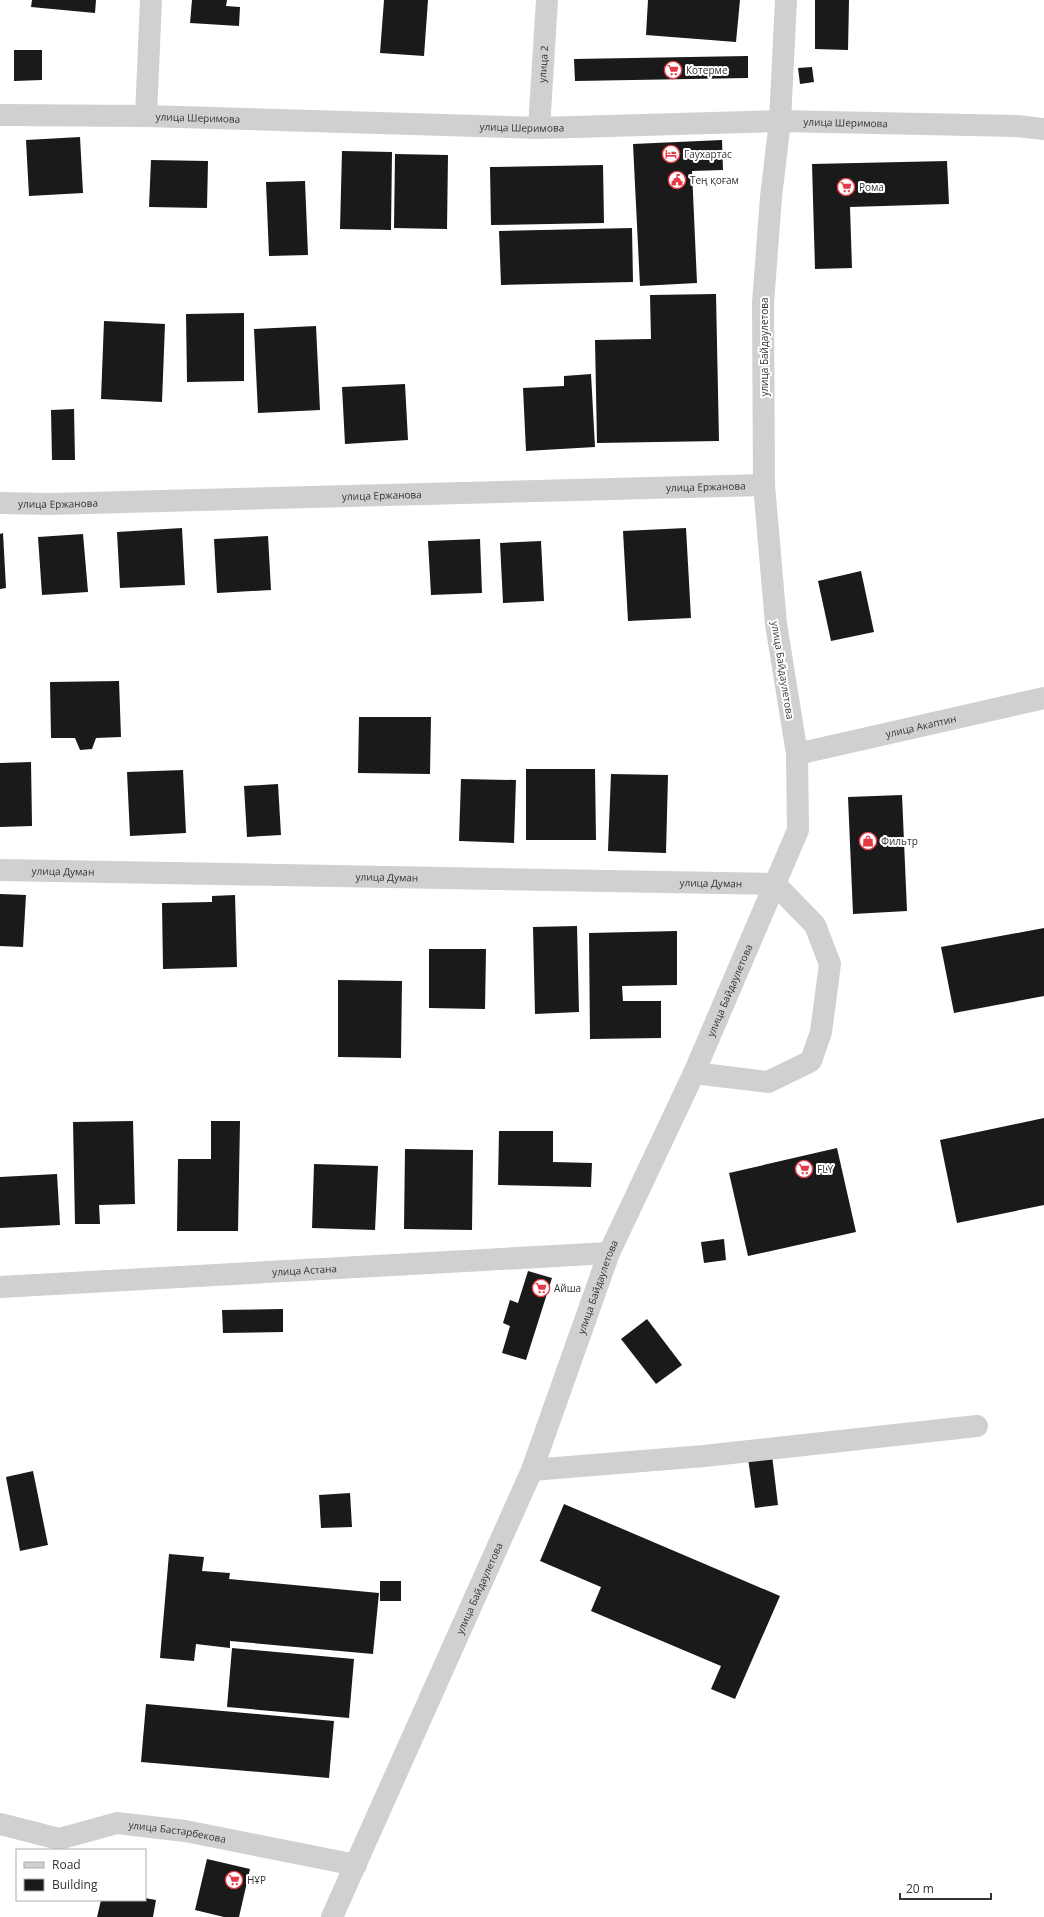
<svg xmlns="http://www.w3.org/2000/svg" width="1044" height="1917" font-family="'Open Sans',sans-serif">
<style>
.building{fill:#1a1a1a}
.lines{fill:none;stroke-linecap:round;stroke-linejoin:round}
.minor{stroke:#d0d0d0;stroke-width:22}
.labels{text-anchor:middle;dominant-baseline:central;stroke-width:4;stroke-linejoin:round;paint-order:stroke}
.street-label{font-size:10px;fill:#333;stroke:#fff}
.poi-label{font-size:10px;fill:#333;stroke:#fff;text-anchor:start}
</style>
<rect width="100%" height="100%" fill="#fff"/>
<g class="building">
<path d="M32,0h64l-1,13 -64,-6z"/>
<path d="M192,0h35l-1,6 14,1 -1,19 -49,-3z"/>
<path d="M384,0h44l-4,56 -44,-3z"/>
<path d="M648,0h92l-4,42 -90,-7z"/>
<path d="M815,0h34l-1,50 -33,-1z"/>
<path d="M14,50h28v30l-28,1z"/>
<path d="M748,56v22l-173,3 -1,-22z"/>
<path d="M812,67l2,15 -14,2 -2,-16z"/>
<path d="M80,137l3,56 -54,3 -3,-56z"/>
<path d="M722,140l1,30 -31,1 5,112 -57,3 -7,-142z"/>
<path d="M342,151l50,1 -1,78 -51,-1z"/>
<path d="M395,154l53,1 -1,74 -53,-1z"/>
<path d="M151,160l57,1 -1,47 -58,-1z"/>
<path d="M947,161l2,43 -99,3 2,61 -37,1 -3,-105z"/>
<path d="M603,165l1,58 -113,2 -1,-58z"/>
<path d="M305,181l3,74 -39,1 -3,-74z"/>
<path d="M632,228l1,54 -132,3 -2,-54z"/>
<path d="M716,294l3,147 -122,2 -2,-103 56,-1 -1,-44z"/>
<path d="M244,313v68l-57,1 -1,-68z"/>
<path d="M104,321l61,3 -3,78 -61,-3z"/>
<path d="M316,326l4,84 -62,3 -4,-84z"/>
<path d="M591,374l4,73 -69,4 -3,-63 41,-2v-10z"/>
<path d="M405,384l3,56 -63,4 -3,-57z"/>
<path d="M74,409l1,51h-23l-1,-50z"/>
<path d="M182,528l3,57 -65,3 -3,-56z"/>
<path d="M686,528l5,90 -63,3 -5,-90z"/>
<path d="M3,533l3,55 -6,1v-55z"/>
<path d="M83,534l5,58 -46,3 -4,-58z"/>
<path d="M268,536l3,54 -54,3 -3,-54z"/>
<path d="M480,539l2,54 -51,2 -3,-54z"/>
<path d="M541,541l3,60 -41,2 -3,-60z"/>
<path d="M861,571l13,61 -43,9 -13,-60z"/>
<path d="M119,681l2,56 -25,1 -4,11 -12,1 -5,-12h-24l-1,-56z"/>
<path d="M359,717h72l-1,57 -72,-1z"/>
<path d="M31,762l1,64 -32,1v-64z"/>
<path d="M526,769h69l1,71h-70z"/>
<path d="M183,770l3,63 -56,3 -3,-64z"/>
<path d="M611,774l57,1 -2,78 -58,-2z"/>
<path d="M461,779l55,1 -2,63 -55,-2z"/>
<path d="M278,784l3,51 -34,2 -3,-51z"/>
<path d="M902,795l5,116 -54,3 -5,-117z"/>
<path d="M0,894l26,1 -3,52 -23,-1z"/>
<path d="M235,895l2,72 -74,2 -1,-66 50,-1v-6z"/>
<path d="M577,926l2,86 -44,2 -2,-87z"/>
<path d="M1044,928v68l-90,17 -13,-66z"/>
<path d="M677,931v54l-55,1 1,15h38v37l-71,1 -1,-106z"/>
<path d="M429,949h57l-1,60 -56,-1z"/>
<path d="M338,980l64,1 -1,77 -63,-1z"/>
<path d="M1044,1118v87l-87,18 -17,-83z"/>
<path d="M133,1121l2,83 -36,1 1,19h-25l-2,-102z"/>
<path d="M211,1121h29l-2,110h-61l1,-72h33z"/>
<path d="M499,1131h54v31l39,1 -1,24 -93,-2z"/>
<path d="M837,1148l19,84 -108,24 -19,-83z"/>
<path d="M405,1149l68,1 -1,80 -68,-1z"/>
<path d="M314,1164l64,2 -3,64 -63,-2z"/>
<path d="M57,1174l3,51 -60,3v-51z"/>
<path d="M724,1239l2,21 -22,3 -3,-21z"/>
<path d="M528,1271l24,7 -26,82 -24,-7 8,-27 -7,-3 7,-23 8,3z"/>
<path d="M283,1309v23l-60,1 -1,-23z"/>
<path d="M647,1319l35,46 -26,19 -35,-45z"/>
<path d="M772,1455l6,50 -23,3 -7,-50z"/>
<path d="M33,1471l15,74 -28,6 -14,-74z"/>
<path d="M350,1493l2,34 -31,1 -2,-33z"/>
<path d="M564,1504l216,92 -45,103 -24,-10 10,-23 -130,-55 10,-24 -61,-26z"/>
<path d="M169,1554l35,3 -2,14 28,2 -1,6 150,14 -6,61 -143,-13v7l-34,-4 -2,17 -34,-3z"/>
<rect x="380" y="1581" width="21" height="20"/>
<path d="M232,1648l122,11 -5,59 -122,-11z"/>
<path d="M146,1704l188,17 -5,57 -188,-16z"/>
<path d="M207,1859l43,10 -11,48h-15l-29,-7z"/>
<path d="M145,1898l11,2 -3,17h-56l4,-17h44z"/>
</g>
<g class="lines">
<g class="minor">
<path id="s1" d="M0,115l146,1 393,12 241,-7 237,5 27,3"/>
<path d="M146,116l5,-116"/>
<path id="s2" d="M539,128l8,-128"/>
<path id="s3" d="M0,503l50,1 714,-19"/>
<path id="s4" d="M797,754l247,-56"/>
<path id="s5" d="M0,870l775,14 40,41 15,39 -9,68 -10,29 -43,21 -74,-9"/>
<path id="s6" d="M0,1287l609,-34"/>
<path d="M532,1470l172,-14 273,-30"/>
<path id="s7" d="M0,1824l59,15 58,-16 68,8 171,34"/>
<path id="s8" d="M332,1917l200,-447 77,-217 85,-180 104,-243 -1,-76 -21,-130 -12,-139 -1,-182 8,-106 9,-76 6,-121"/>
</g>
</g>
<defs>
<symbol id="supermarket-ring" viewBox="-11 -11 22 22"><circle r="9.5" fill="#fff" stroke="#e63946" stroke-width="1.5"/><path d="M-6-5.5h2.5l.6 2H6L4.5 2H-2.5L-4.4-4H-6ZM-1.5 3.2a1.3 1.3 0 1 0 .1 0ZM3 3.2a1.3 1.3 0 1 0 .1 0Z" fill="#e63946"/></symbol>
<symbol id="hotel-ring" viewBox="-11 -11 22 22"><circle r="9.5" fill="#fff" stroke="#e63946" stroke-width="1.5"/><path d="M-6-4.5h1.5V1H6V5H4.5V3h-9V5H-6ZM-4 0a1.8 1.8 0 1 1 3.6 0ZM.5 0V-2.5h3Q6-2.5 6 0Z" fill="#e63946"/></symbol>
<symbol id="civic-ring" viewBox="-11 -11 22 22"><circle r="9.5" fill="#fff" stroke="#e63946" stroke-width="1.5"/><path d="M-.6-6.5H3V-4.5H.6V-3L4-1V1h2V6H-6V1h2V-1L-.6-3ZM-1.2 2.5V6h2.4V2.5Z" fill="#e63946"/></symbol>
<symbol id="shop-ring" viewBox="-11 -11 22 22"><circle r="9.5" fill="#fff" stroke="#e63946" stroke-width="1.5"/><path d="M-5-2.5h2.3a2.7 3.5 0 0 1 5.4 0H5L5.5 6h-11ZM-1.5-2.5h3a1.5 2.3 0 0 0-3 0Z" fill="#e63946"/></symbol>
</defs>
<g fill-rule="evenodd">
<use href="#supermarket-ring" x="663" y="60" width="20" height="20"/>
<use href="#hotel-ring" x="661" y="144" width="20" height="20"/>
<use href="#civic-ring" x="667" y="170" width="20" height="20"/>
<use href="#supermarket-ring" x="836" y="177" width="20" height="20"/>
<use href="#shop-ring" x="858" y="831" width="20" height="20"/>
<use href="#supermarket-ring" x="794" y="1159" width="20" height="20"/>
<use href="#supermarket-ring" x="531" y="1278" width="20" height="20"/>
<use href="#supermarket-ring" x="224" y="1870" width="20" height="20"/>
</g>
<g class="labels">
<g class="street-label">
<text stroke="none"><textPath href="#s2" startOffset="64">улица 2</textPath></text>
<text stroke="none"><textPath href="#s1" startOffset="198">улица Шеримова</textPath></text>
<text stroke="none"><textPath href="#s1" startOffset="846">улица Шеримова</textPath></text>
<text stroke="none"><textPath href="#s1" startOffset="522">улица Шеримова</textPath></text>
<text transform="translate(764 347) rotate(-90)">улица Байдаулетова</text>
<text stroke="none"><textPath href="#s3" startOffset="706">улица Ержанова</textPath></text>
<text stroke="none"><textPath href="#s3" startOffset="382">улица Ержанова</textPath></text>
<text stroke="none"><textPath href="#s3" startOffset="58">улица Ержанова</textPath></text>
<text transform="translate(783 670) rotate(81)">улица Байдаулетова</text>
<text stroke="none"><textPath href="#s4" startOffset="127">улица Акаптин</textPath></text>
<text stroke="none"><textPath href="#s5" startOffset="63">улица Думан</textPath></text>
<text stroke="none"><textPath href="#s5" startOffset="387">улица Думан</textPath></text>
<text stroke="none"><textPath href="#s5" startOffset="711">улица Думан</textPath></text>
<text stroke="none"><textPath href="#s8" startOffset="1009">улица Байдаулетова</textPath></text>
<text stroke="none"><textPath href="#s6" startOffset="305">улица Астана</textPath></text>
<text stroke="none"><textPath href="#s8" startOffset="684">улица Байдаулетова</textPath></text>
<text stroke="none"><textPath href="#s8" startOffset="360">улица Байдаулетова</textPath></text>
<text stroke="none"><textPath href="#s7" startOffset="182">улица Бастарбекова</textPath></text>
</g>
<g class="poi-label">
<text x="686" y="70">Котерме</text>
<text x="684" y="154">Гаухартас</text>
<text x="690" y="180">Тең қоғам</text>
<text x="859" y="187">Рома</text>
<text x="881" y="841">Фильтр</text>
<text x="817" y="1169">FLY</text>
<text x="554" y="1288">Айша</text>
<text x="247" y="1880">НҰР</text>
</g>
</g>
<rect x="16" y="1849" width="130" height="52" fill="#ffffff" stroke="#adadad"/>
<rect x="24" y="1862" width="20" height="6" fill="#d0d0d0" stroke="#adadad"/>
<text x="52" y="1869" font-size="12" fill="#333333">Road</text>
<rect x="24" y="1879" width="20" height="12" fill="#1a1a1a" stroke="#adadad"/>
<text x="52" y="1889" font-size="12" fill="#333333">Building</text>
<path d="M900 1893v6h91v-6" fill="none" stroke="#333333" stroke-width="2"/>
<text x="906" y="1893" font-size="12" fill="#333333" stroke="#ffffff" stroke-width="3" paint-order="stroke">20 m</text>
</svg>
